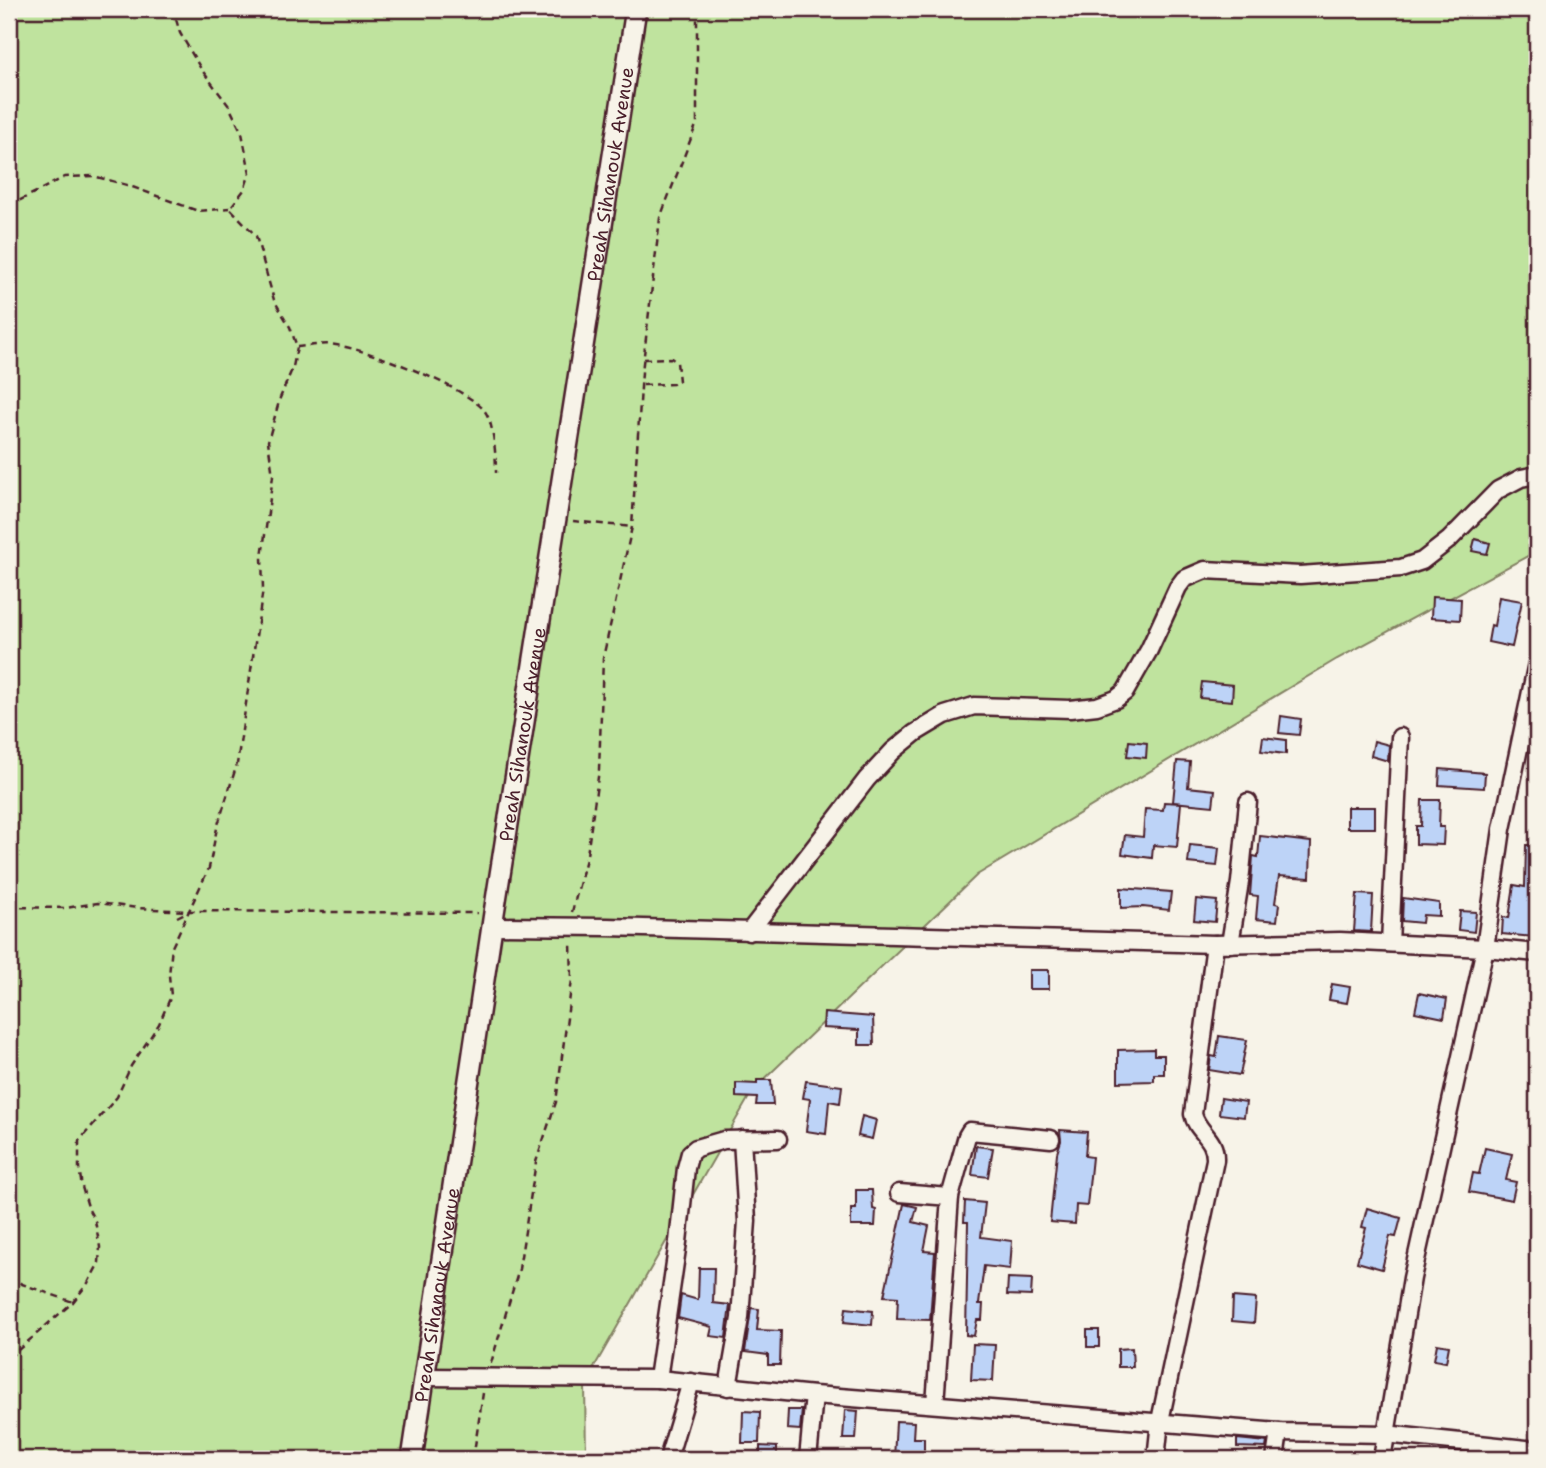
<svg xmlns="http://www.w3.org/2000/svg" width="1546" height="1468" font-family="'Shantell Sans',sans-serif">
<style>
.green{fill:#bfe39e;stroke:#848164;stroke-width:2}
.building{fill:#bdd3f7;stroke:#4a1f2b;stroke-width:2}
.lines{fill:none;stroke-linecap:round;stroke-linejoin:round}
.minor-casing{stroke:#4a1f2b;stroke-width:21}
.tertiary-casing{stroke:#4a1f2b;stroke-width:24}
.path{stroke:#4a1f2b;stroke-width:2.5;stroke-dasharray:7 5;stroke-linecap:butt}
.minor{stroke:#f7f3e8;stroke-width:16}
.tertiary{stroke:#f7f3e8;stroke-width:19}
.labels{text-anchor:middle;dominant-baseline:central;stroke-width:5;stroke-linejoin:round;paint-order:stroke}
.street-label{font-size:19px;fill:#4a1f2b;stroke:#f7f3e8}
</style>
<rect width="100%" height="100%" fill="#f7f3e8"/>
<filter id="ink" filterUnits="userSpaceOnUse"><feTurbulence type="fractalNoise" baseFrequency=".0143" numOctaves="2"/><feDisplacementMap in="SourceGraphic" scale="14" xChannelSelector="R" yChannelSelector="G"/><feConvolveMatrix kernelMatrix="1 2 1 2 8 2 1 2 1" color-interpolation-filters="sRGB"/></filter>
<g filter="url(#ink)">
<path class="green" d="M9,9h1528v542l-200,108 -360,216 -224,215 -168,293 1,76h-577z"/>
<g class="building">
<path d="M1475,539l15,4 -3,11 -15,-3z"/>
<path d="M1432,597l29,2 -1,21 -29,-2z"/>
<path d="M1499,597l23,4 -10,46 -24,-5 3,-17 3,1z"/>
<path d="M1202,682l31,3 -1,16 -32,-3z"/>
<path d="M1281,716l20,3 -2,16 -20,-2z"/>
<path d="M1263,737l23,3v14l-25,-3z"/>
<path d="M1129,741l18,2 -1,15 -19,-2z"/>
<path d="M1374,741l15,4 -1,16 -17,-5z"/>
<path d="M1177,761l13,1 -2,25 27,3 -2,16 -40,-4z"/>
<path d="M1440,769l45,4 -1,15 -45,-3z"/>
<path d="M1422,800h18l-1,27h5l-1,18 -27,-1v-18h5z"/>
<path d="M1164,802l17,1 -4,44 -24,-2 -1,13 -30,-4 3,-19 18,2 2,-28 18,1z"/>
<rect x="1347" y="807" width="28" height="21"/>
<path d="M1260,836l51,6 -1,36 -31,-2 -4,27 4,1 -2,17 -21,-2 2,-23 -8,-1 3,-39 5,1z"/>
<path d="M1190,845l29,3 -2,18 -29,-3z"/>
<path d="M1526,845h11l-2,92 -33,-3 1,-17 6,1 5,-33 11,2z"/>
<path d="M1121,888l50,4 -2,18 -26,-3 -22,1z"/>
<path d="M1357,894l16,1 -2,37 -17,-1z"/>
<path d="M1403,898l36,5v13l-16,-1 -1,8 -20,-2z"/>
<path d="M1196,899l21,2 -2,21 -21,-2z"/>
<path d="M1460,911l16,1 -2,20 -16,-2z"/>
<rect x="1029" y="970" width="20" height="19"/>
<path d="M1332,984l18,3 -3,16 -18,-3z"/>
<path d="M1419,993l28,6 -3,19 -29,-6z"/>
<path d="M824,1013l49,4 1,28h-15v-15l-36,-2z"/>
<path d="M1219,1036l28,4 -7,35 -31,-5 2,-14 5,1z"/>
<path d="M1154,1049v6h10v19h-10v7l-36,1v-32z"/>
<path d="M757,1080h14l2,25h-17l1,-7 -21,-1v-14l21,1z"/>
<path d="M806,1081l36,5 -2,17 -11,-2 -3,33 -20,-3 4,-32 -7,-1z"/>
<path d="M1221,1098l25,4 -2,15 -25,-3z"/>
<path d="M862,1116l14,4 -4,19 -14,-3z"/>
<path d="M1060,1130l27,2 -2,24 7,1 -5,49 -11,-1 -1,19 -25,-2 7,-69 4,-12z"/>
<path d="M976,1146l17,2 -5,29 -16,-2z"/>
<path d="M1485,1148l27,6 -6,26 10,2 -4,18 -43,-8 4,-19 6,1z"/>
<path d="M856,1190h16l1,19 3,1 -1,16h-24v-17h5z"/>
<path d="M965,1201l20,2 -4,34 31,4 -2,28 -26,-3 -5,38h4l-1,16h-5l-3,16 -8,-1 2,-113h-4z"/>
<path d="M904,1204l13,3 -4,15 16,4 -5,25 11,1 -5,68 -33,-1 1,-22 -14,-1z"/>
<path d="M1367,1208l34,10 -5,19 -6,-1 -8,33 -25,-7 9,-34 -4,-1z"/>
<path d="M699,1268h15l-1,35 17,2 -4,33 -16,-2 2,-9 -34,-9 3,-23 17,5z"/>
<path d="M1008,1278l24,1 -1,17 -24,-1z"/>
<path d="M1233,1297l23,2 -2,24 -22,-2z"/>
<path d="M751,1308l8,1 -2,21 24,1 -1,34h-12v-10l-23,-3z"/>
<path d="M846,1308l27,3 -1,14 -28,-3z"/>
<rect x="1087" y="1330" width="12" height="17"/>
<path d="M973,1344l22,1 -2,36 -22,-1z"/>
<path d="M1437,1344l12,2 -3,16 -12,-2z"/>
<path d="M1132,1348l1,19h-15v-18z"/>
<path d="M788,1410h14l-2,20 -13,-1z"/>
<path d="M845,1410l13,1 -2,28h-13z"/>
<path d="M743,1411l17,1 -1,31h-17z"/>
<path d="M896,1421l18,1 -1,16h11v18l-15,-1v4h-15z"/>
<path d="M1237,1439l30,3 -1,6 -29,-1z"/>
<path d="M760,1446l17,1v12h-17z"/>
</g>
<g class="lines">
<defs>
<g id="minor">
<path d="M492,926l115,1 608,17 125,-3 145,7 52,5"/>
<path d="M749,932l118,-153 26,-28 22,-18 30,-18 29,-9 96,3 27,-3 19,-7 9,-7 24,-42 29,-63 6,-8 21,-9 95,5 101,-7 21,-7 27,-21 49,-50 23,-12 16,-3"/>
<path d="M1390,943l10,-206"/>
<path d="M1230,944l10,-62 8,-80"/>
<path d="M899,1193l51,4 -15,207"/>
<path d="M950,1197l17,-61 3,-5 81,8"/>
<path d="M424,1377l234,2 156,16 465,37 106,2 152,16"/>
<path d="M658,1379l20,-137 8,-74 4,-15 6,-5 28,-8 54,-1"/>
<path d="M728,1387l12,-69 7,-97 -5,-82"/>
<path d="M668,1459l23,-77"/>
<path d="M808,1459l6,-64"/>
<path d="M1156,1459l4,-38 55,-261c1,-23 -18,-27 -22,-46l22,-170"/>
<path d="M1275,1459l4,-27"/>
<path d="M1382,1459l30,-181 73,-330 17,-119 35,-166"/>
</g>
<g id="tertiary">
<path id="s1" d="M412,1459l82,-546 142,-904"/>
</g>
</defs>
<use href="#minor" class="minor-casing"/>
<use href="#tertiary" class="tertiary-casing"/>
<g class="path">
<path d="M9,206l56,-29 28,-1 34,9 71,26 32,-3"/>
<path d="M297,347c12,-1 27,-4 39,-2 33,5 126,40 148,65 10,12 12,47 12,63"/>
<path d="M643,385l30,-1 6,-3 -2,-19 -6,-4 -27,1"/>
<path d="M573,521l59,6"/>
<path d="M9,907l56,1 33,-5 40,5 48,3"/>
<path d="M572,912l15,-57 12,-85 4,-112 29,-131 10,-155 18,-154 37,-95v-114"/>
<path d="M177,917l12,-6 288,2"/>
<path d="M9,1277l13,7 51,18"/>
<path d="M9,1358l64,-56 15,-19 11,-20 1,-16 -5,-26 -6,-11 -7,-23 -3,-19v-27l38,-44 14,-31 28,-42 12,-28 -2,-21 3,-28 37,-79 8,-40 20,-64 26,-175 -1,-32 11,-81 -5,-35 12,-43 13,-31 4,-20 -7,-20 -16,-27 -18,-64 -26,-28 14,-18 6,-17 -8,-40 -13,-27 -28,-37 -21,-36 -7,-24"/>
<path d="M491,1363l28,-94 17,-107 20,-60 16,-122 -1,-38"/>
<path d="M473,1459l10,-66"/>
</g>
<use href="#minor" class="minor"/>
<use href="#tertiary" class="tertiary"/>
</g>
</g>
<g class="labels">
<g class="street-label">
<text stroke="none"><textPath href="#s1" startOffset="1300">Preah Sihanouk Avenue</textPath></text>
<text stroke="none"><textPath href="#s1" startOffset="733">Preah Sihanouk Avenue</textPath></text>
<text stroke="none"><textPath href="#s1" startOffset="166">Preah Sihanouk Avenue</textPath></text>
</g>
</g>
<rect width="1546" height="1468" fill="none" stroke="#f7f3e8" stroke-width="35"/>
<rect x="18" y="18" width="1511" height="1433" fill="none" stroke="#4a1f2b" stroke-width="2.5" filter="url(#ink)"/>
</svg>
